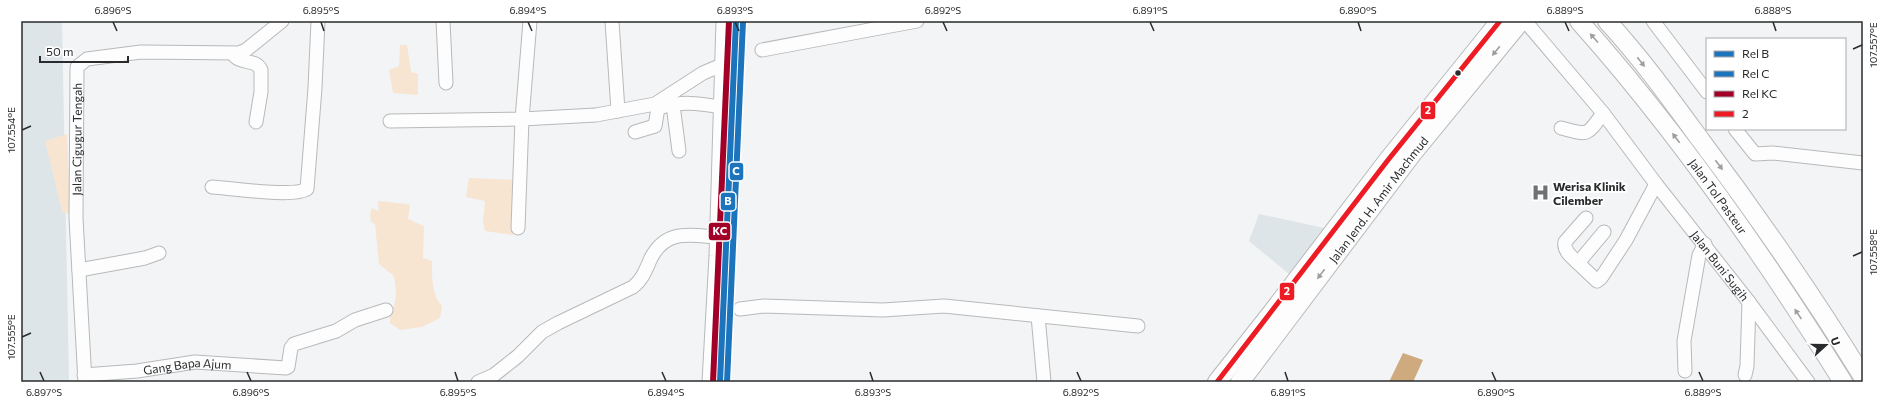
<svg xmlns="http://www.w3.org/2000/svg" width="1884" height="403" font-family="Commissioner,sans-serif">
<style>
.built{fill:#dde5e9}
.green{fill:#f7e5d2}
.water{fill:#d0aa7f}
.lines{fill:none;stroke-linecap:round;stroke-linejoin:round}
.minor-casing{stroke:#b7b9ba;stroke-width:15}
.highway-casing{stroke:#b7b9ba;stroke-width:20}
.minor{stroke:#fdfdfe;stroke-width:13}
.highway{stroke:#fdfdfe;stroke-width:18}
.bus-1-casing{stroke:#fff;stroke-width:8}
.bus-1{stroke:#ed1c24;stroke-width:5}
.rail-1-casing{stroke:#fff;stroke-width:9}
.rail-2-casing{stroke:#fff;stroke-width:9}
.rail-3-casing{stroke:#fff;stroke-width:9}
.rail-1{stroke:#1c75bc;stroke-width:6}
.rail-2{stroke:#1c75bc;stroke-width:6}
.rail-3{stroke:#a30028;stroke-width:6}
.oneway{fill:#9e9ea0}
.ticks{fill:none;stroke:#292b2c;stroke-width:1.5}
.bus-dot{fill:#292b2c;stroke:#fff;stroke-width:1.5}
.labels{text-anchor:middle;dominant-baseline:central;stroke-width:4;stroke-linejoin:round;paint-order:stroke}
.street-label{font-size:12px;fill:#292b2c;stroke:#fff}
.poi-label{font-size:12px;font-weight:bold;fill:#292b2c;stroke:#fff;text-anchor:start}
.line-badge{stroke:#fff;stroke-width:1.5}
.badge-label{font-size:11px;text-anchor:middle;font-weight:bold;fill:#fff}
.neatline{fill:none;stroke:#292b2c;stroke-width:1.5}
.ticks-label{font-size:10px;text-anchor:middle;fill:#292b2c}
</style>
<rect width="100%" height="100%" fill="#f2f4f6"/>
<g class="built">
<path d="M21,21h41l7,361h-48z"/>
<path d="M1259,214l65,14 4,6 -10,13 -29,27 -40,-33z"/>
</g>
<g class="green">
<path d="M400,45h7l4,27 7,2v21l-25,-2 -4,-23 10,-4z"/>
<path d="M67,134l3,80 -8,-2 -17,-71z"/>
<path d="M469,178l46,2 3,44 -4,11 -29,-4 -2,-10 2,-20 -19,-4z"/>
<path d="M378,201l29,3 3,1 -2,14 16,7 -1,32 9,3c0,15 -1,34 10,45l-2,12 -18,9 -15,2 -7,1 -10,-7c0,-12 3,-12 5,-21 2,-9 0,-17 -1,-26l-15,-12 -4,-40 -4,-2 -1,-7 2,-7 7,3z"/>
</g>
<path class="water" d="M1403,353l20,7 -10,22h-24z"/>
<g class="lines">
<defs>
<g id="minor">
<path d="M443,21l3,62"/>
<path d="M612,21l6,90"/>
<path id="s1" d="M1525,21l78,92 53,71 93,118 59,80"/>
<path d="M1653,21l54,71"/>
<path d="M762,50l155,-29"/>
<path d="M233,54c7,11 23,4 28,16v22l-5,30"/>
<path d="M673,105l6,46"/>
<path d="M390,121l132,-2 74,-4 59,-11 48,-31 19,-8"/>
<path d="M1561,128c28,7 25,9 42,-15"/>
<path d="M1735,129l20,25 18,-1 90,10"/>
<path d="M635,132l20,-6 3,-18c24,-7 39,-5 63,-1"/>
<path d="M212,187c20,1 81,11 95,2l8,-101 3,-67"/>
<path d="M518,228l4,-109 8,-98"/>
<path d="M1604,232l-26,31 19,18 4,-3 25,-38 30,-56"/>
<path d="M1578,263c-6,-6 -15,-12 -13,-21l21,-24"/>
<path d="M79,270l66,-12 14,-5"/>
<path d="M740,309l24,-3 119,4 61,-4 194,20"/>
<path d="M1038,316l6,66"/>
<path d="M1685,371l-1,-30 15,-86 6,-11"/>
<path id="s2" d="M84,375l53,-4 58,-9 91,6 2,-1 3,-19 3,-4 42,-13 19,-11 31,-10"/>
<path d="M1745,375l2,-9 2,-64"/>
<path id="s3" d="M85,382l-9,-164 1,-151 10,-8 54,-7 98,1 7,-3 36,-29"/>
<path d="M478,382l16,-7 24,-19 24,-24 16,-9 75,-36c10,-8 13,-18 18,-29 15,-29 38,-23 65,-21"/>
<path d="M709,382l7,-126 7,-235"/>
</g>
<g id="highway">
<path id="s4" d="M1579,21c98,110 186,236 264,361"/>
<path d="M1607,21c35,38 65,80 95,121 57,76 111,154 161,235"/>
<path d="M1217,382l56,-71 115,-151 112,-139"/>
<path id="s5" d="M1240,382l172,-228 109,-133"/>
</g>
</defs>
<use href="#minor" class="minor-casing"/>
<use href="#highway" class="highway-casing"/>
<use href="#minor" class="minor"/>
<use href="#highway" class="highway"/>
<defs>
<path id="bus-1" d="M1217,382l171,-222 112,-139"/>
</defs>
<use href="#bus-1" class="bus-1-casing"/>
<use href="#bus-1" class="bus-1"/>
<defs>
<path id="rail-1" d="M720,382l16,-361"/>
<path id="rail-2" d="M727,382l16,-361"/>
<path id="rail-3" d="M713,382l16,-361"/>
</defs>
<use href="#rail-1" class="rail-1-casing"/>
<use href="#rail-2" class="rail-2-casing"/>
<use href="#rail-3" class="rail-3-casing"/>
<use href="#rail-1" class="rail-1"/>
<use href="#rail-2" class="rail-2"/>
<use href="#rail-3" class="rail-3"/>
</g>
<defs><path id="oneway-solid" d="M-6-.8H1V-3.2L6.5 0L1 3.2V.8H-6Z"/></defs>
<g class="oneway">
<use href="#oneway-solid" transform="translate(1594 38) rotate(-132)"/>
<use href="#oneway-solid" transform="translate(1496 51) rotate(129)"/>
<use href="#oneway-solid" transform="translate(1641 62) rotate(52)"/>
<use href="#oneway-solid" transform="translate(1676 138) rotate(-127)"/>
<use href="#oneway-solid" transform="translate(1719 165) rotate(53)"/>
<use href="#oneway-solid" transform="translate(1321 274) rotate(127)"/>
<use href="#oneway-solid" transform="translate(1798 314) rotate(-124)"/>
</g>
<path class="ticks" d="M113,22l4,9M321,22l3,9M528,22l4,9M735,22l4,9M943,22l4,9M1150,22l4,9M1358,22l3,9M1565,22l4,9M1773,22l3,9M1853,49l9,-4M22,130l9,-4M1853,256l9,-4M22,337l9,-4M40,372l4,9M247,372l4,9M455,372l3,9M662,372l4,9M870,372l3,9M1077,372l4,9M1285,372l3,9M1492,372l4,9M1699,372l4,9"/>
<defs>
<symbol id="hospital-bare" viewBox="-9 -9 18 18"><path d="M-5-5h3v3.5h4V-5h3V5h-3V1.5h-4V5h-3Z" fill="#6f7173" stroke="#fff" stroke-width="2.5" paint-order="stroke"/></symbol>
</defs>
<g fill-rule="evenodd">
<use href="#hospital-bare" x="1528" y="180" width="25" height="25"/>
</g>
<circle class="bus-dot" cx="1458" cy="73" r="3.5"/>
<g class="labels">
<g class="street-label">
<text stroke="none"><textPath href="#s3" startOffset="243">Jalan Cigugur Tengah</textPath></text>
<text stroke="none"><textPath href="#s4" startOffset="224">Jalan Tol Pasteur</textPath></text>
<text stroke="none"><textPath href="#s5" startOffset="229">Jalan Jend. H. Amir Machmud</textPath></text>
<text stroke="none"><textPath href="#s1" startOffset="313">Jalan Buni Sugih</textPath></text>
<text stroke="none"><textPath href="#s2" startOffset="104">Gang Bapa Ajum</textPath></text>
</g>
<g class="poi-label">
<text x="1553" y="186">Werisa Klinik<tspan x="1553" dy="14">Cilember</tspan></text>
</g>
</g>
<g class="line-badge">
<rect x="1420" y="101" width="16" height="19" rx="4" fill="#ed1c24"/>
<rect x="729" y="162" width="15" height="19" rx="4" fill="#1c75bc"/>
<rect x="720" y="192" width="16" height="19" rx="4" fill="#1c75bc"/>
<rect x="708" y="222" width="23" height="19" rx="4" fill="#a30028"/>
<rect x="1279" y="282" width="16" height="19" rx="4" fill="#ed1c24"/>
</g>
<g class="badge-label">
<text x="1428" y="114">2</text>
<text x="736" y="175">C</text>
<text x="728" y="205">B</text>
<text x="720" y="235">KC</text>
<text x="1287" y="295">2</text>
</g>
<rect width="1884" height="403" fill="none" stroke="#ffffff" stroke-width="44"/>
<rect x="1706" y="38" width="140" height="92" fill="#ffffff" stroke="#a9aaab"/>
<rect x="1714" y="51" width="20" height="6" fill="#1c75bc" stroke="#a9aaab"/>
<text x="1742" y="58" font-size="12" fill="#292b2c">Rel B</text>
<rect x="1714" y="71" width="20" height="6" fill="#1c75bc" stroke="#a9aaab"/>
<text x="1742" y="78" font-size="12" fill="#292b2c">Rel C</text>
<rect x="1714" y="91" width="20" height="6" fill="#a30028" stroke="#a9aaab"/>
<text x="1742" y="98" font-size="12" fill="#292b2c">Rel KC</text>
<rect x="1714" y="111" width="20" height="6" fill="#ed1c24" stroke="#a9aaab"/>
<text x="1742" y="118" font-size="12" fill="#292b2c">2</text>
<g transform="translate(1826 345) rotate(69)" stroke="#ffffff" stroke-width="3" paint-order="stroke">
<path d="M0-3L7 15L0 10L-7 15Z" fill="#292b2c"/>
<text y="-6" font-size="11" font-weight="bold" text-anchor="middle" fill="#292b2c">U</text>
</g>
<path d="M40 56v6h88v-6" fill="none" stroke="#292b2c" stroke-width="2"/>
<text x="46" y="56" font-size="12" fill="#292b2c" stroke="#ffffff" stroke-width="3" paint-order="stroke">50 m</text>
<rect x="22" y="22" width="1840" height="359" class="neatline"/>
<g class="ticks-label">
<text x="113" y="14">6.896°S</text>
<text x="321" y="14">6.895°S</text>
<text x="528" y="14">6.894°S</text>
<text x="735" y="14">6.893°S</text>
<text x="943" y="14">6.892°S</text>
<text x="1150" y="14">6.891°S</text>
<text x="1358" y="14">6.890°S</text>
<text x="1565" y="14">6.889°S</text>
<text x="1773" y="14">6.888°S</text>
<text transform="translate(1873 45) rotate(-90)" y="4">107.557°E</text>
<text transform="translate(11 130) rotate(-90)" y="4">107.554°E</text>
<text transform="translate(1873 252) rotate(-90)" y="4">107.558°E</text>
<text transform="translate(11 337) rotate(-90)" y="4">107.555°E</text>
<text x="44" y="396">6.897°S</text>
<text x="251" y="396">6.896°S</text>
<text x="458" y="396">6.895°S</text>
<text x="666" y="396">6.894°S</text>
<text x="873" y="396">6.893°S</text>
<text x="1081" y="396">6.892°S</text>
<text x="1288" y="396">6.891°S</text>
<text x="1496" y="396">6.890°S</text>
<text x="1703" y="396">6.889°S</text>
</g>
</svg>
